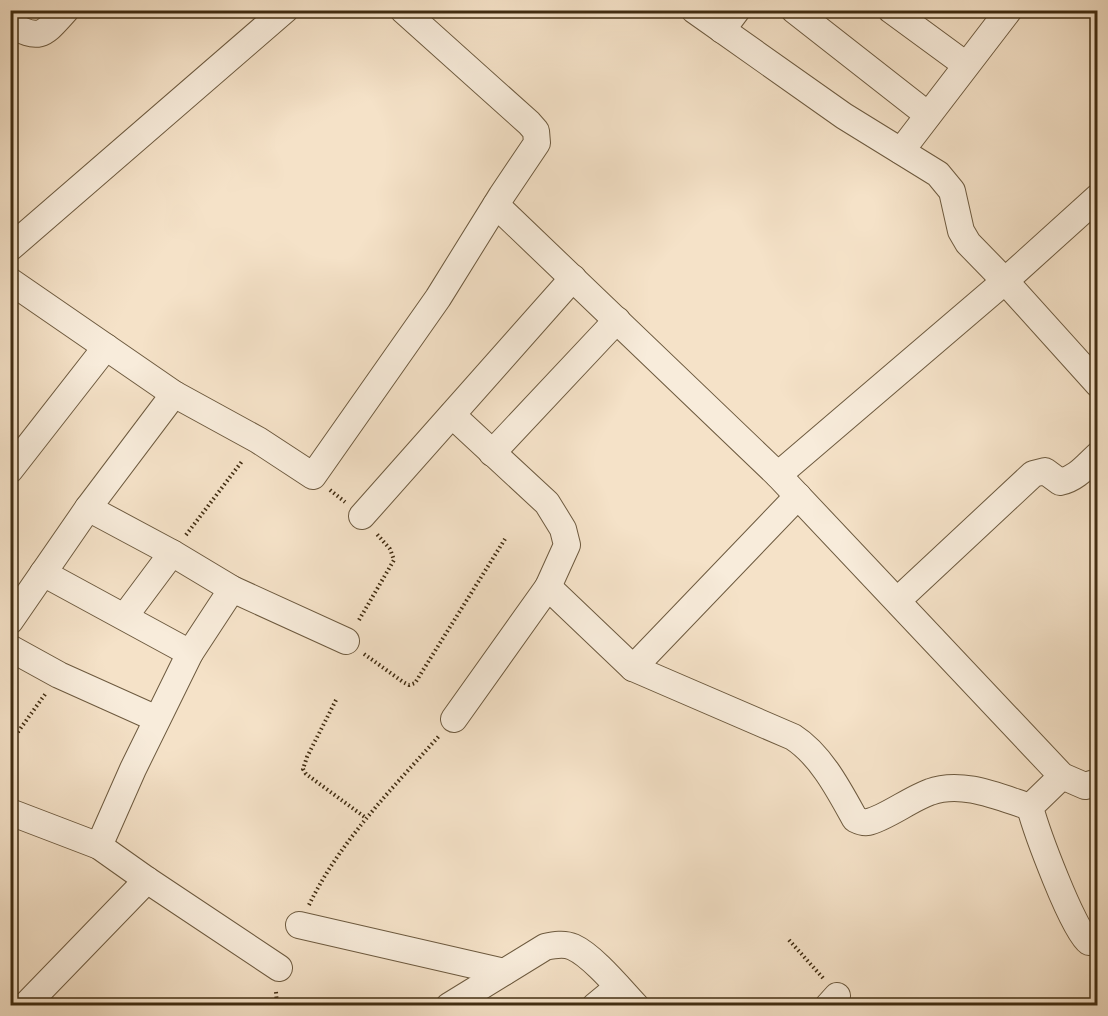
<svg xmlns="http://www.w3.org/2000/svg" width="1108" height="1016" font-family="Vollkorn,serif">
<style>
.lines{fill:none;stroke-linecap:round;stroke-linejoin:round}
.minor-casing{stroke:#6d5a3f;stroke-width:28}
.path{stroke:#402c11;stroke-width:4;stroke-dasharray:1.5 3;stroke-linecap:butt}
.minor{stroke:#f8ecdb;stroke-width:26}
</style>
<rect width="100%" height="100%" fill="#f5e2c8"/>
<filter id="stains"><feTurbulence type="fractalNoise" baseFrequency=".00333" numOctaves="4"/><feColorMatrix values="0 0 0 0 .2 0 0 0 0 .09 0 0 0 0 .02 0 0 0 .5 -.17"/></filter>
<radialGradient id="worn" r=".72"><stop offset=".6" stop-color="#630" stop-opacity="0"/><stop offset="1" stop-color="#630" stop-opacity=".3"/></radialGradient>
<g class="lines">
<defs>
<g id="minor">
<path d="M694,10l150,106 94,58 14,17 9,40 7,12 37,38 93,-84"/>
<path d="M794,10l134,105"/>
<path d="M891,10l75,55"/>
<path d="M10,24c31,18 34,10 56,-14"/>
<path d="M722,30l15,-20"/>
<path d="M901,151l108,-141"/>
<path d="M496,205l282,270 284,301 23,10 13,-4"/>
<path d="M10,248l275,-238"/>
<path d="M10,281l164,113 84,46 55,36 125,-178 64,-103 35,-52 -1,-12 -7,-8 -126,-113"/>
<path d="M452,415l95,88 16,26 4,16 -19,42 -94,132"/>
<path d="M492,453l125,-133"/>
<path d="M10,470l96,-123"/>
<path d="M778,475l227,-194 93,103"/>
<path d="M798,496l-165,172 160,69c28,18 46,53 62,82 4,2 8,4 13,3 16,-3 44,-24 62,-30 32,-12 69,5 100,15"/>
<path d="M88,508l84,45 60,36 114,52"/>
<path d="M362,516l211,-238"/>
<path d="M43,573l147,80"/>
<path d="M548,587l85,81"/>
<path d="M898,600l135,-126 12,-3 15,11c16,-3 26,-16 38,-27"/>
<path d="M125,616l47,-63"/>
<path d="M10,621l78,-113 86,-114"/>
<path d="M10,648l49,27 98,44"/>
<path d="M1062,776l-32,31c6,23 43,124 59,135l9,-2"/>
<path d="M10,812l89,34 48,34 132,88"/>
<path d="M99,846l34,-77 57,-116 42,-64"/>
<path d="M299,925l205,47"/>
<path d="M25,1006l122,-126"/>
<path d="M449,1006l96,-59c9,-2 19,-4 28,0 20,9 47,42 63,59"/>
<path d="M595,1006l23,-19"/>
<path d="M828,1006l9,-10"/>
</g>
</defs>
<use href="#minor" class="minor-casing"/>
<g class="path">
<path d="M330,490l15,12"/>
<path d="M186,535l57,-75"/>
<path d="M359,620l35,-60 -4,-11 -14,-16"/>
<path d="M364,654l39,28 6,3 6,-2 90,-144"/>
<path d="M336,700l-29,57 -4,12 3,5 60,44"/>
<path d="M10,743l36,-50"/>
<path d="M309,905c31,-64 83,-116 130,-169"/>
<path d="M789,940l34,38"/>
<path d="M276,992l1,14"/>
</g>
<use href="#minor" class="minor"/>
</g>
<rect width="1108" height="1016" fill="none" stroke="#f5e2c8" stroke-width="36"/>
<rect x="12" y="12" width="1084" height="992" fill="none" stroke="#402c11" stroke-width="3"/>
<rect x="18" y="18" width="1072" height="980" fill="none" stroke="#402c11" stroke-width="1.5"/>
<rect width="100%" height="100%" filter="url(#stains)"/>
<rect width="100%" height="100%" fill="url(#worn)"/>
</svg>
